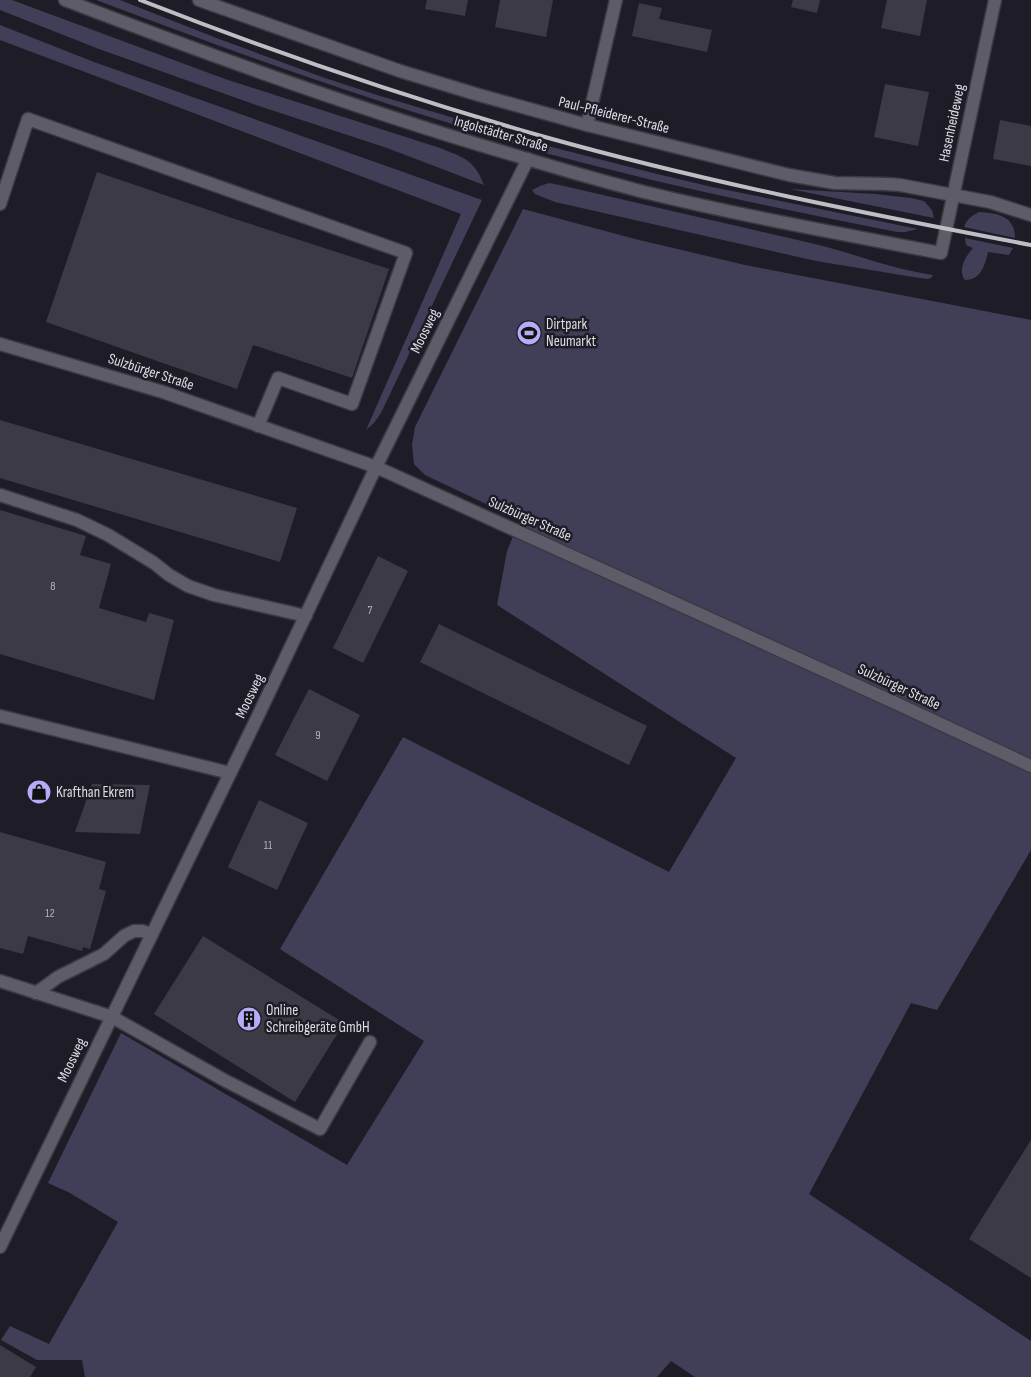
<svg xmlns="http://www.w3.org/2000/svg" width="1031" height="1377" font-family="'Sofia Sans Condensed',sans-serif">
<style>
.green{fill:#413e57}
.building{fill:#3b3a45}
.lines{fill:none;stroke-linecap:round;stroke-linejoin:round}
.minor-casing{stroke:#3b3a43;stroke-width:15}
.minor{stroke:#5d5c68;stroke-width:12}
.rail{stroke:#bebec5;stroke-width:4}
.labels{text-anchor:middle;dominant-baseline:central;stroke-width:5;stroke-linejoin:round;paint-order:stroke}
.number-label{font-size:12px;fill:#b4b4bc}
.street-label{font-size:15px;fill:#dddde4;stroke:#1e1d27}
.poi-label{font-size:15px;fill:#dddde4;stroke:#1e1d27;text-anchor:start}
</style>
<rect width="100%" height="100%" fill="#1e1d27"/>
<g class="green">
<path d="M0,0h12l213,79 215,69c24,10 34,11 44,37l-97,-37 -131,-43 -157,-56 -99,-39z"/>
<path d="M96,0h24l99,39 106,39 52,17 167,50 109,28 59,14 206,42 -13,3h-8c-118,-23 -236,-48 -352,-79 -32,-9 -64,-20 -96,-30 -119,-36 -236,-79 -353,-123z"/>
<path d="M0,25l94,37 388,138 -101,213 -7,10 -8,7 95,-216 -461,-174z"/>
<path d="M549,183l15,3 251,58c40,10 77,25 118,31l-2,3 -4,1 -14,-2 -97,-16 -261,-59 -20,-8 -3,-4 8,-4z"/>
<path d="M790,189l85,5 36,4 13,3 8,9 2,8z"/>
<path d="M523,209l112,30 110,26 286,55v530l-94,160 -26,-7 -102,191 222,147v36h-336l-24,-16 -14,16h-572l-3,-17h-45l-36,-20 9,-14 39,18 69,-122 -48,-29 -22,-10 73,-150 226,132 77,-124 -144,-92 123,-212 266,135 67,-114 -239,-153 10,-54 13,-31 -95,-45 -11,-11 -2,-19 3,-18z"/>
<path d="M979,212c18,1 36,4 36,26l-51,-11c3,-8 7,-11 15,-15z"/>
<path d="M965,238l48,10 -4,7 -21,-3c-3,13 -7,28 -23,28 -8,-10 1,-24 8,-32l-7,-3z"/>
</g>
<g class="building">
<path d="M427,0h41l-3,16 -40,-7z"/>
<path d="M500,0h53l-7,37 -51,-10z"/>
<path d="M793,0h27l-3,13 -26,-6z"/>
<path d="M887,0h40l-7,36 -39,-8z"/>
<path d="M639,3l23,5 -3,11 53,11 -5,22 -75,-16z"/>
<path d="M885,84l44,8 -11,54 -44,-9z"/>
<path d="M1000,120l31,6v40l-38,-7z"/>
<path d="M97,172l138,47 154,50 -37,109 -99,-33 -16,44 -191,-67z"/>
<path d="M0,420l297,88 -17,54 -280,-84z"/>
<path d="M0,510l86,26 -6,19 31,9 -12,44 47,14 3,-9 25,7 -20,80 -154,-46z"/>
<path d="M378,556l30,15 -45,92 -30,-15z"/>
<path d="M439,624l208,102 -18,39 -209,-103z"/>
<path d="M309,689l51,26 -33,66 -52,-26z"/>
<path d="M92,784l58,1 -10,49 -65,-2z"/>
<path d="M259,800l49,23 -31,67 -49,-23z"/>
<path d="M0,832l106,30 -7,27 7,2 -16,58 -7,-2 -1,4 -54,-15 -5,18 -23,-6z"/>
<path d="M203,936l141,87 -49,79 -141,-88z"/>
<path d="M1031,1140v138l-62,-39z"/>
<path d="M0,1345l36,22 -6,10h-30z"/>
</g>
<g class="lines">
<defs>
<g id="minor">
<path d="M65,0c146,56 292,109 442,153 46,14 91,27 137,39 98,24 198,42 297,61l54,-253"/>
<path d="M199,0l201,71 79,24 108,30 202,50 46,8 51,1 14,1 90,17 41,13"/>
<path d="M587,125l29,-125"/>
<path d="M0,204l28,-85 378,134 -54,151 -74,-26 -20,48"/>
<path d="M0,344l163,48 213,75 513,233 142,66"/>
<path d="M0,495l77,25 31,15 46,28 15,12 19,11 26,9 92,21"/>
<path d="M0,716l230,57"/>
<path d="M0,981l112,36 112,63 96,49 50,-87"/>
<path d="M36,993l22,-16 46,-23 20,-18 10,-5h8l10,3"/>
<path d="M0,1247l257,-529 119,-251 152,-308"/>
</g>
</defs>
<use href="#minor" class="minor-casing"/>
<use href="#minor" class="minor"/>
<path class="rail" d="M140,0c133,52 268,98 405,137 160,45 323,77 486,108"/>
</g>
<defs>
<symbol id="stadium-disc" viewBox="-11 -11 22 22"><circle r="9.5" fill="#b5acf8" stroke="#1e1d27"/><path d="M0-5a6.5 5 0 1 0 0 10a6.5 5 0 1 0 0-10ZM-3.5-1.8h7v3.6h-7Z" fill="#111"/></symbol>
<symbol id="shop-disc" viewBox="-11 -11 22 22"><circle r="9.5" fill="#b5acf8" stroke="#1e1d27"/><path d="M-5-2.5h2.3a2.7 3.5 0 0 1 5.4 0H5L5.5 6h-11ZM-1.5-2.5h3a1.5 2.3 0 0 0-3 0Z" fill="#111"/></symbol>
<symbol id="building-disc" viewBox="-11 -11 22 22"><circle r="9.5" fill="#b5acf8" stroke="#1e1d27"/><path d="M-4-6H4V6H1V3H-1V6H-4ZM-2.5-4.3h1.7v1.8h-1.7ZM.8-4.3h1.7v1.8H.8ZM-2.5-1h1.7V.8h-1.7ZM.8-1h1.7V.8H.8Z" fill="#111"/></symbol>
</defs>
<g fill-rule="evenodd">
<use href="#stadium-disc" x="515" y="319" width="28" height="28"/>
<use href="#shop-disc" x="25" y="778" width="28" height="28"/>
<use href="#building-disc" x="235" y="1005" width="28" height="28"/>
</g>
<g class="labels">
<g class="number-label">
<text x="53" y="586">8</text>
<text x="370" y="610">7</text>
<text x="318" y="735">9</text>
<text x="268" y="845">11</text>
<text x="50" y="913">12</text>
</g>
<g class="street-label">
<text transform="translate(614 115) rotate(14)">Paul-Pfleiderer-Straße</text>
<text transform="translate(952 123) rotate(-78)">Hasenheideweg</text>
<text transform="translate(501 134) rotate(16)">Ingolstädter Straße</text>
<text transform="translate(425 331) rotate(-64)">Moosweg</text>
<text transform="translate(151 372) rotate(18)">Sulzbürger Straße</text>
<text transform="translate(530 519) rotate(24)">Sulzbürger Straße</text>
<text transform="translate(899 687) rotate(25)">Sulzbürger Straße</text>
<text transform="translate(250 696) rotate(-64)">Moosweg</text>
<text transform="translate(72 1060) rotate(-64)">Moosweg</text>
</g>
<g class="poi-label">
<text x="546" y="324">Dirtpark<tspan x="546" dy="17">Neumarkt</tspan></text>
<text x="56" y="792">Krafthan Ekrem</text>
<text x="266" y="1010">Online<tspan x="266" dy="17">Schreibgeräte GmbH</tspan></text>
</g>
</g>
</svg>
